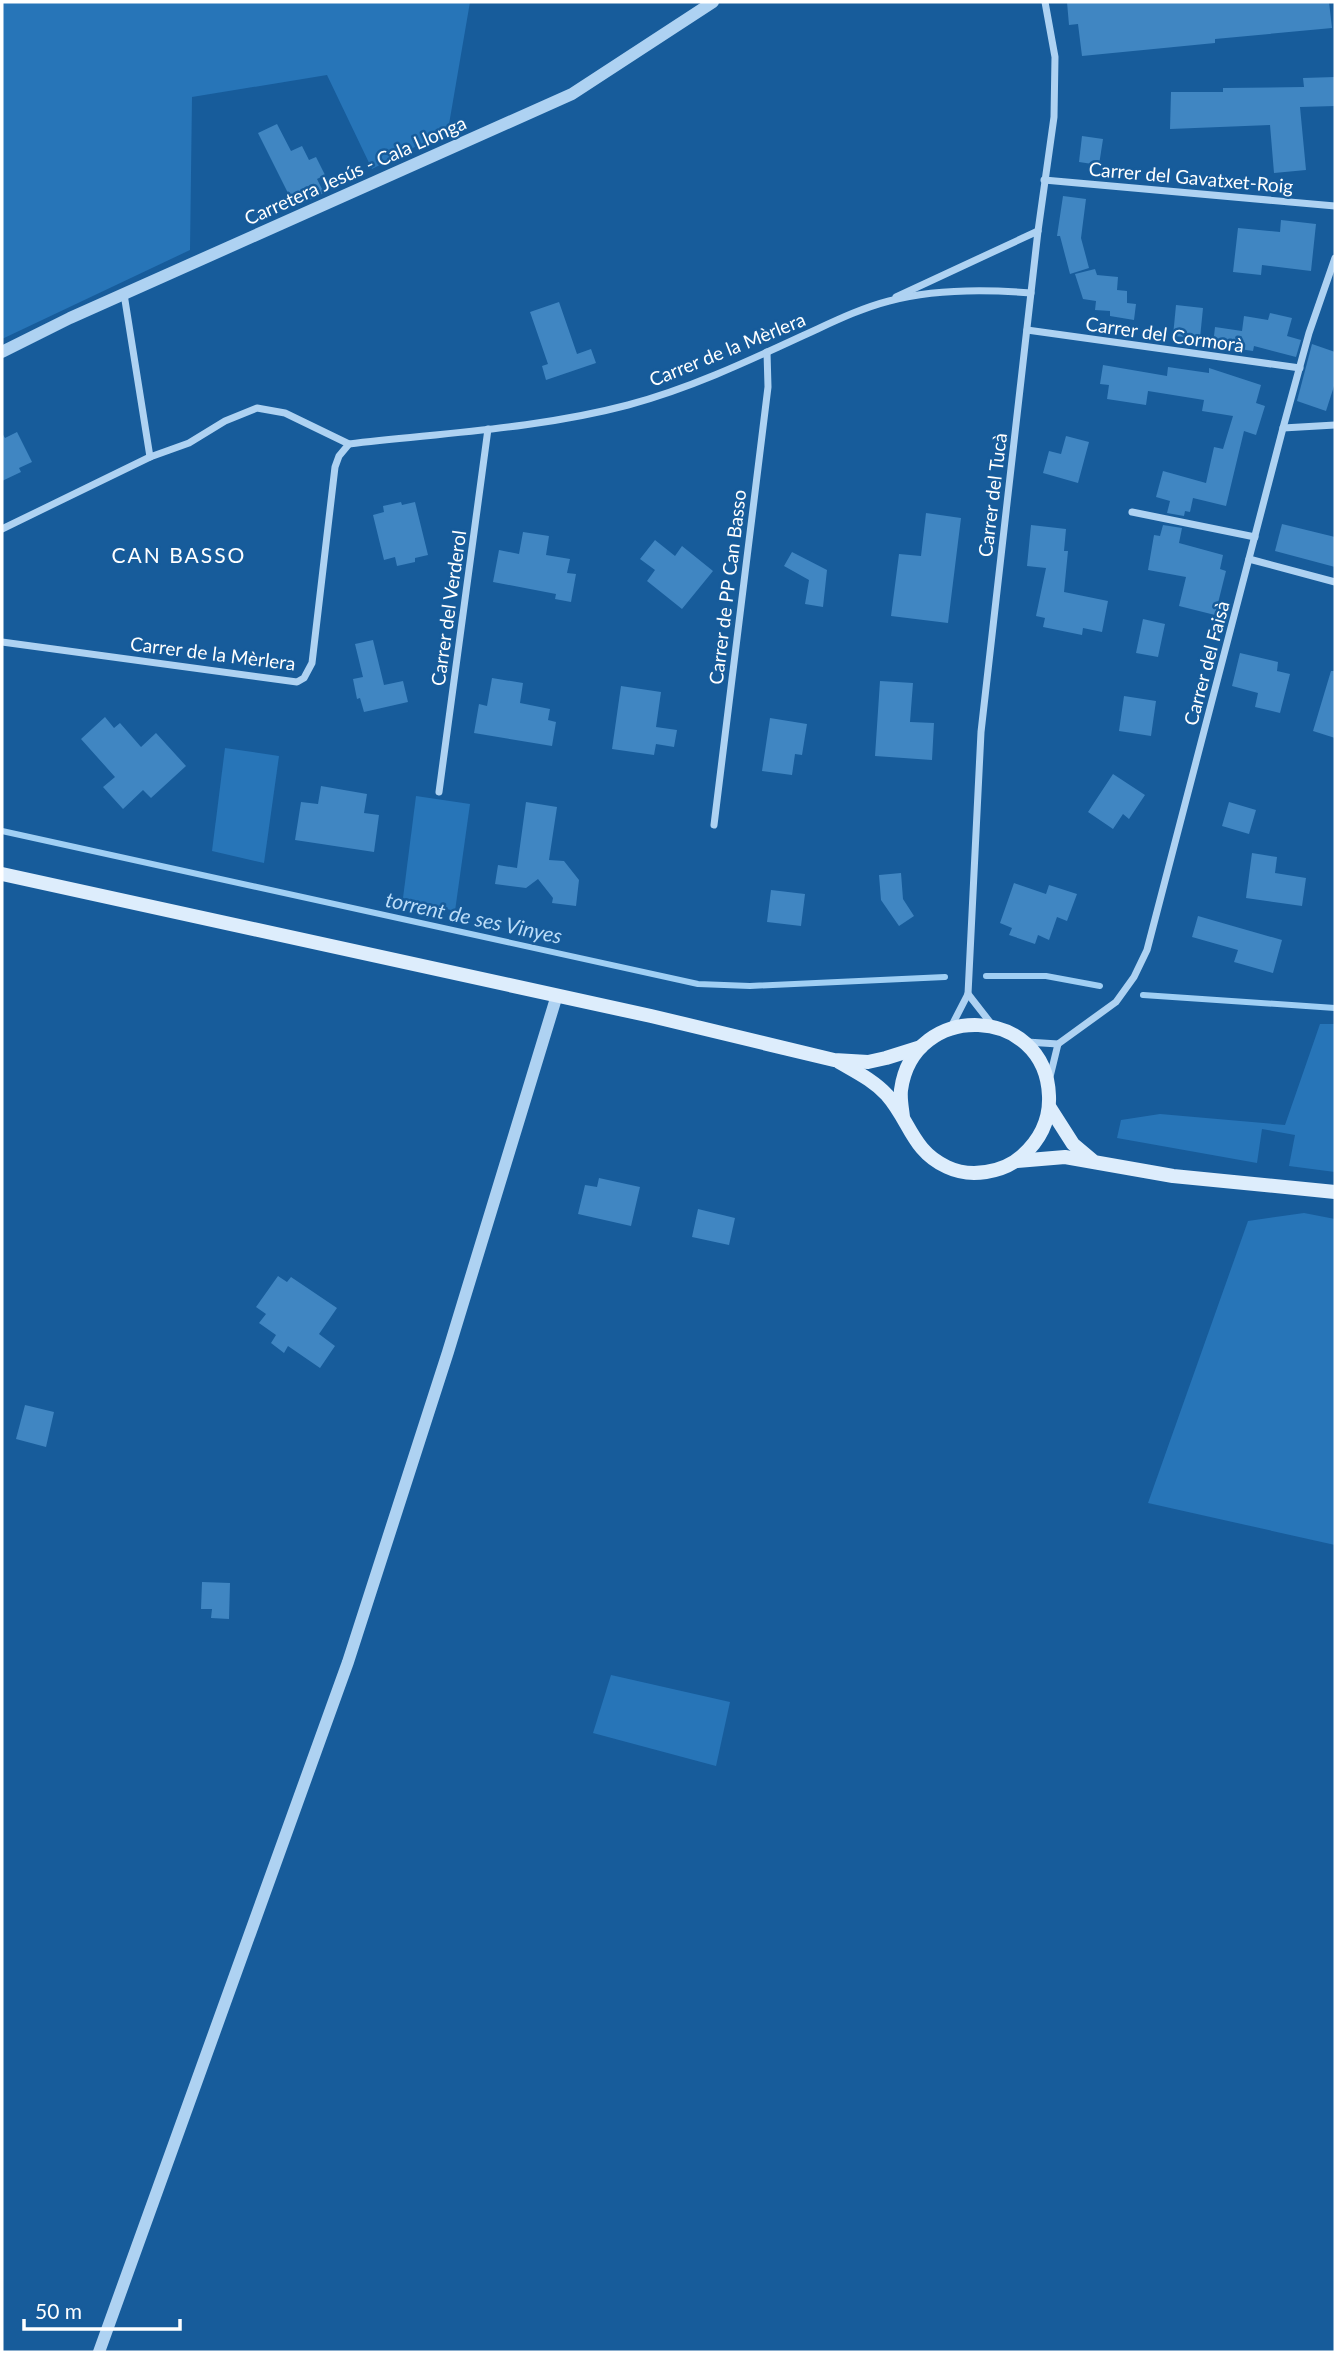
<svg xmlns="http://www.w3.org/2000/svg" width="1337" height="2354" font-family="Lato,sans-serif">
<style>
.green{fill:#2775b8}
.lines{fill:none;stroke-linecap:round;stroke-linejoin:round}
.stream{stroke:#a0cff4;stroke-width:6}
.building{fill:#4086c2}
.minor{stroke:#aed2f2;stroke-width:7}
.tertiary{stroke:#aed2f2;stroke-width:12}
.secondary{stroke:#ddedfc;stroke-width:14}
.labels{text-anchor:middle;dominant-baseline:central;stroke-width:5;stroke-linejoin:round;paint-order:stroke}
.street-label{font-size:19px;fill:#fff;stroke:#175c9b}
.neighbourhood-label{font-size:21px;letter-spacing:2px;fill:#fff;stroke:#175c9b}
.water-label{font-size:21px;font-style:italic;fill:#badcf8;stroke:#175c9b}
</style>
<rect width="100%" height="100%" fill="#175c9b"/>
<g class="green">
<path d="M2,2h468l-22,128 -76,39 -45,-94 -135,22 -2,153 -188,89z"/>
<path d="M225,748l54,8 -15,107 -52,-12z"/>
<path d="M416,796l54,8 -15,107 -52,-13z"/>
<path d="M1320,1024h15v148l-46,-6 6,-31 -33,-6 -5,34 -140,-25 4,-18 39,-6 125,11z"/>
<path d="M1304,1213l31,6v326l-187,-42 100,-282z"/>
<path d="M611,1675l119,27 -14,64 -123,-33z"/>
</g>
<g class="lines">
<g class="stream">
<path d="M2,831l696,153 52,2 195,-9"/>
<path d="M986,976h60l54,10"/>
<path d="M1143,995l192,13"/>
</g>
</g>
<g class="building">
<path d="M1067,2h262l3,26 -117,11v4l-133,13 -4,-32 -9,1z"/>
<path d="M1335,77v29l-35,1 6,63 -32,3 -4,-48 -100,4 1,-37h52v-4l81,-1 -1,-9z"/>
<path d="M277,124l14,27 11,-5 7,14 7,-3 9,18 -8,4 7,14 -29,14 -37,-74z"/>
<path d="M1082,136l21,3 -4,26 -20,-3z"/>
<path d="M1063,196l23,3 -5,39 8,30 -19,6 -10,-38h-3z"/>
<path d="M1281,220l35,4 -5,47 -49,-6 -1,10 -28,-3 5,-44 42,4z"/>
<path d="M1095,269l2,6 21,2 -1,13 10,1v12l9,1 -2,16 -24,-4v-5l-15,-1 1,-9 -13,-2 -8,-25z"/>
<path d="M559,302l18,52 14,-5 5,14 -50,17 -4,-14 6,-2 -18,-52z"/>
<path d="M1176,305l27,3 -3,30 -27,-2z"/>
<path d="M1270,313l22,5 -5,18 14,4 -5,17 -42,-11 -1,5 -40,-6 2,-18 27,4 2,-15 24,4z"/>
<path d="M1312,344l23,8v31l-9,28 -29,-10z"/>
<path d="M1103,365l64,11 1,-9 41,6v-5l52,17 -5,18 9,3 -9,29 -12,-4 -18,75 -33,-8 -3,14 -5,-1 -1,5 -17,-3 3,-12 -14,-4 7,-26 43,12 8,-36 9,2 10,-33 -31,-5 2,-11 -56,-9 -2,14 -39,-6 2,-14 -9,-1z"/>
<path d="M17,432l15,30 -13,6 2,4 -19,9v-48l3,5z"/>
<path d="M1066,436l23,6 -11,41 -35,-10 6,-22 12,3z"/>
<path d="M401,502l1,3 13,-3 13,53 -13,3v4l-18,4 -2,-9 -11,3 -11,-45 11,-3 -1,-6z"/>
<path d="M926,513l35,5 -13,105 -57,-7 8,-62 22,2z"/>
<path d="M1282,524l53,13v30l-60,-16z"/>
<path d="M1031,525l35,4 -2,22h4l-4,41 44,9 -6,31 -19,-4 -1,7 -39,-8 2,-9 -9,-2 10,-48 -19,-2z"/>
<path d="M1163,525l19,3 -3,15 44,12 -3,14 6,2 -11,44 -36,-9 7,-29 -38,-7 6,-35 6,1z"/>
<path d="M523,532l26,4 -3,19 24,4 -3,14 9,1 -5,28 -16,-3 1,-5 -63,-12 6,-32 20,4z"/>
<path d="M655,540l20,16 7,-10 31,25 -31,38 -35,-28 8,-11 -15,-11z"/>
<path d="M792,552l35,18 -4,37 -18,-3 4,-24 -25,-14z"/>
<path d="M1143,619l22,5 -7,33 -22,-4z"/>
<path d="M373,640l11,45 19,-4 5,21 -44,10 -4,-14 -3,1 -4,-20 10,-2 -8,-33z"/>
<path d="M1240,653l38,9 -1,9 13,3 -10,39 -25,-6 3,-14 -26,-7z"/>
<path d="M1331,671h4v67l-22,-7z"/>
<path d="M492,678l31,5 -3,20 30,6 -2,11 8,2 -4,24 -78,-13 5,-29 8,2z"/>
<path d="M880,681l33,2 -3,39 24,1 -2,37 -57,-4z"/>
<path d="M621,686l40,6 -5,35 21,3 -3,17 -18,-3 -2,11 -42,-6z"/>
<path d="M1124,696l32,5 -5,35 -32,-5z"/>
<path d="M105,717l9,11 6,-5 21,24 15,-14 30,33 -35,32 -8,-8 -20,19 -20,-22 12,-10 -34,-38z"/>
<path d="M770,718l37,6 -5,31 -7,-1 -3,21 -30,-4z"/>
<path d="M1113,774l32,21 -16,24 -6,-5 -10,15 -25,-17z"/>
<path d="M321,786l46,8 -3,19 15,2 -5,37 -79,-12 6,-38 17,2z"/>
<path d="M526,802l31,5 -8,53 15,1 15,19 -3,26 -24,-3 1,-5 -15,-19 -12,9 -31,-4 3,-19 19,3z"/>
<path d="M1229,802l27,8 -7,24 -27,-8z"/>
<path d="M1252,853l25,4 -2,16 31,5 -4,28 -56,-8z"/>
<path d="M901,873l2,26 11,17 -15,10 -18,-26 -2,-25z"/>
<path d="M1014,883l32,11 3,-9 28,9 -10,27 -10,-4 -8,23 -11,-5 -3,9 -26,-9 3,-7 -12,-5z"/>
<path d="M771,890l34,4 -4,32 -34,-4z"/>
<path d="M1198,916l84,24 -9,33 -39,-11 4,-12 -46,-13z"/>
<path d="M599,1178l41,9 -9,39 -53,-12 7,-29 12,2z"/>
<path d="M698,1209l37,9 -6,27 -37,-8z"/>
<path d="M278,1276l9,6 4,-5 46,31 -18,26 16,12 -15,22 -32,-22 -4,7 -13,-10 5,-8 -17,-12 7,-9 -10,-7z"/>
<path d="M25,1405l29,7 -8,35 -30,-8z"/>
<path d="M202,1582l28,1 -1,36 -18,-1 1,-9h-11z"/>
</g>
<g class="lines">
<g class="minor">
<path d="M1044,180l291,26"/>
<path d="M124,294l26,163"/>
<path d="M896,297l142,-66"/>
<path d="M1027,330l273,38"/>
<path d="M1283,428l52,-3"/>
<path d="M349,444c93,-11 188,-15 279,-39 60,-16 116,-42 172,-68 29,-13 58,-28 89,-36 45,-12 95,-12 142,-8"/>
<path d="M1132,512l123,25"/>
<path d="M2,529l148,-72 39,-14 36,-22 32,-13 28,5 64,31 -10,12 -4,11 -23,196 -8,15 -7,4 -295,-40"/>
<path d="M1249,559l86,23"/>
<path d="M439,792l49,-363"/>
<path d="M714,825l54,-438 -1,-35"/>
<path d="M968,994l25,32"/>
<path d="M951,1027l17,-33 13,-262 57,-501 16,-114 1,-60 -10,-55"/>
<path d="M1027,1042l31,2 58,-42 18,-25 13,-27 136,-522 26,-95 26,-75"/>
<path d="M1049,1081l9,-37"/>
</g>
<g class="tertiary">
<path d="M2,352l68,-34 502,-224 141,-92"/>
<path d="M99,2352l249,-690 100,-310 109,-357"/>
</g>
<g class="secondary">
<path d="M2,874l649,142 183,44 34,2 18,-4 35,-11"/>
<path d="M839,1062c17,10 34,18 48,33 23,26 25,56 60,72 23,11 56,6 75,-11 18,-16 28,-36 27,-60 -3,-91 -136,-96 -148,-6 -1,9 1,18 2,27"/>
<path d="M1050,1108l23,36 19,16"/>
<path d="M1017,1161l48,-4 108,19 162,16"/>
</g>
</g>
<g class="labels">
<g class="street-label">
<text transform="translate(355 170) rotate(-24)">Carretera Jesús - Cala Llonga</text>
<text transform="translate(1191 177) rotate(5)">Carrer del Gavatxet-Roig</text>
<text transform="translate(1165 334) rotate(8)">Carrer del Cormorà</text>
<text transform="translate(727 349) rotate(-22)">Carrer de la Mèrlera</text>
<text transform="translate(992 495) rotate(-83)">Carrer del Tucà</text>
<text transform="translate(727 587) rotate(-83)">Carrer de PP Can Basso</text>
<text transform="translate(448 608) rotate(-82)">Carrer del Verderol</text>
<text transform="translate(213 653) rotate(7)">Carrer de la Mèrlera</text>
<text transform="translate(1206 663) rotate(-75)">Carrer del Faisà</text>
</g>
<g class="neighbourhood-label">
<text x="179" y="554">CAN BASSO</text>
</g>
<g class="water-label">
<text transform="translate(474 917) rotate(12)">torrent de ses Vinyes</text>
</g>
</g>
<rect width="1337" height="2354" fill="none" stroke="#ffffff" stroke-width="7"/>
<path d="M24 2319v10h156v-10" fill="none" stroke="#ffffff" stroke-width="3.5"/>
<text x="35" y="2319" font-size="21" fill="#ffffff" stroke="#175c9b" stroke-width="5" paint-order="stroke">50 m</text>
</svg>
